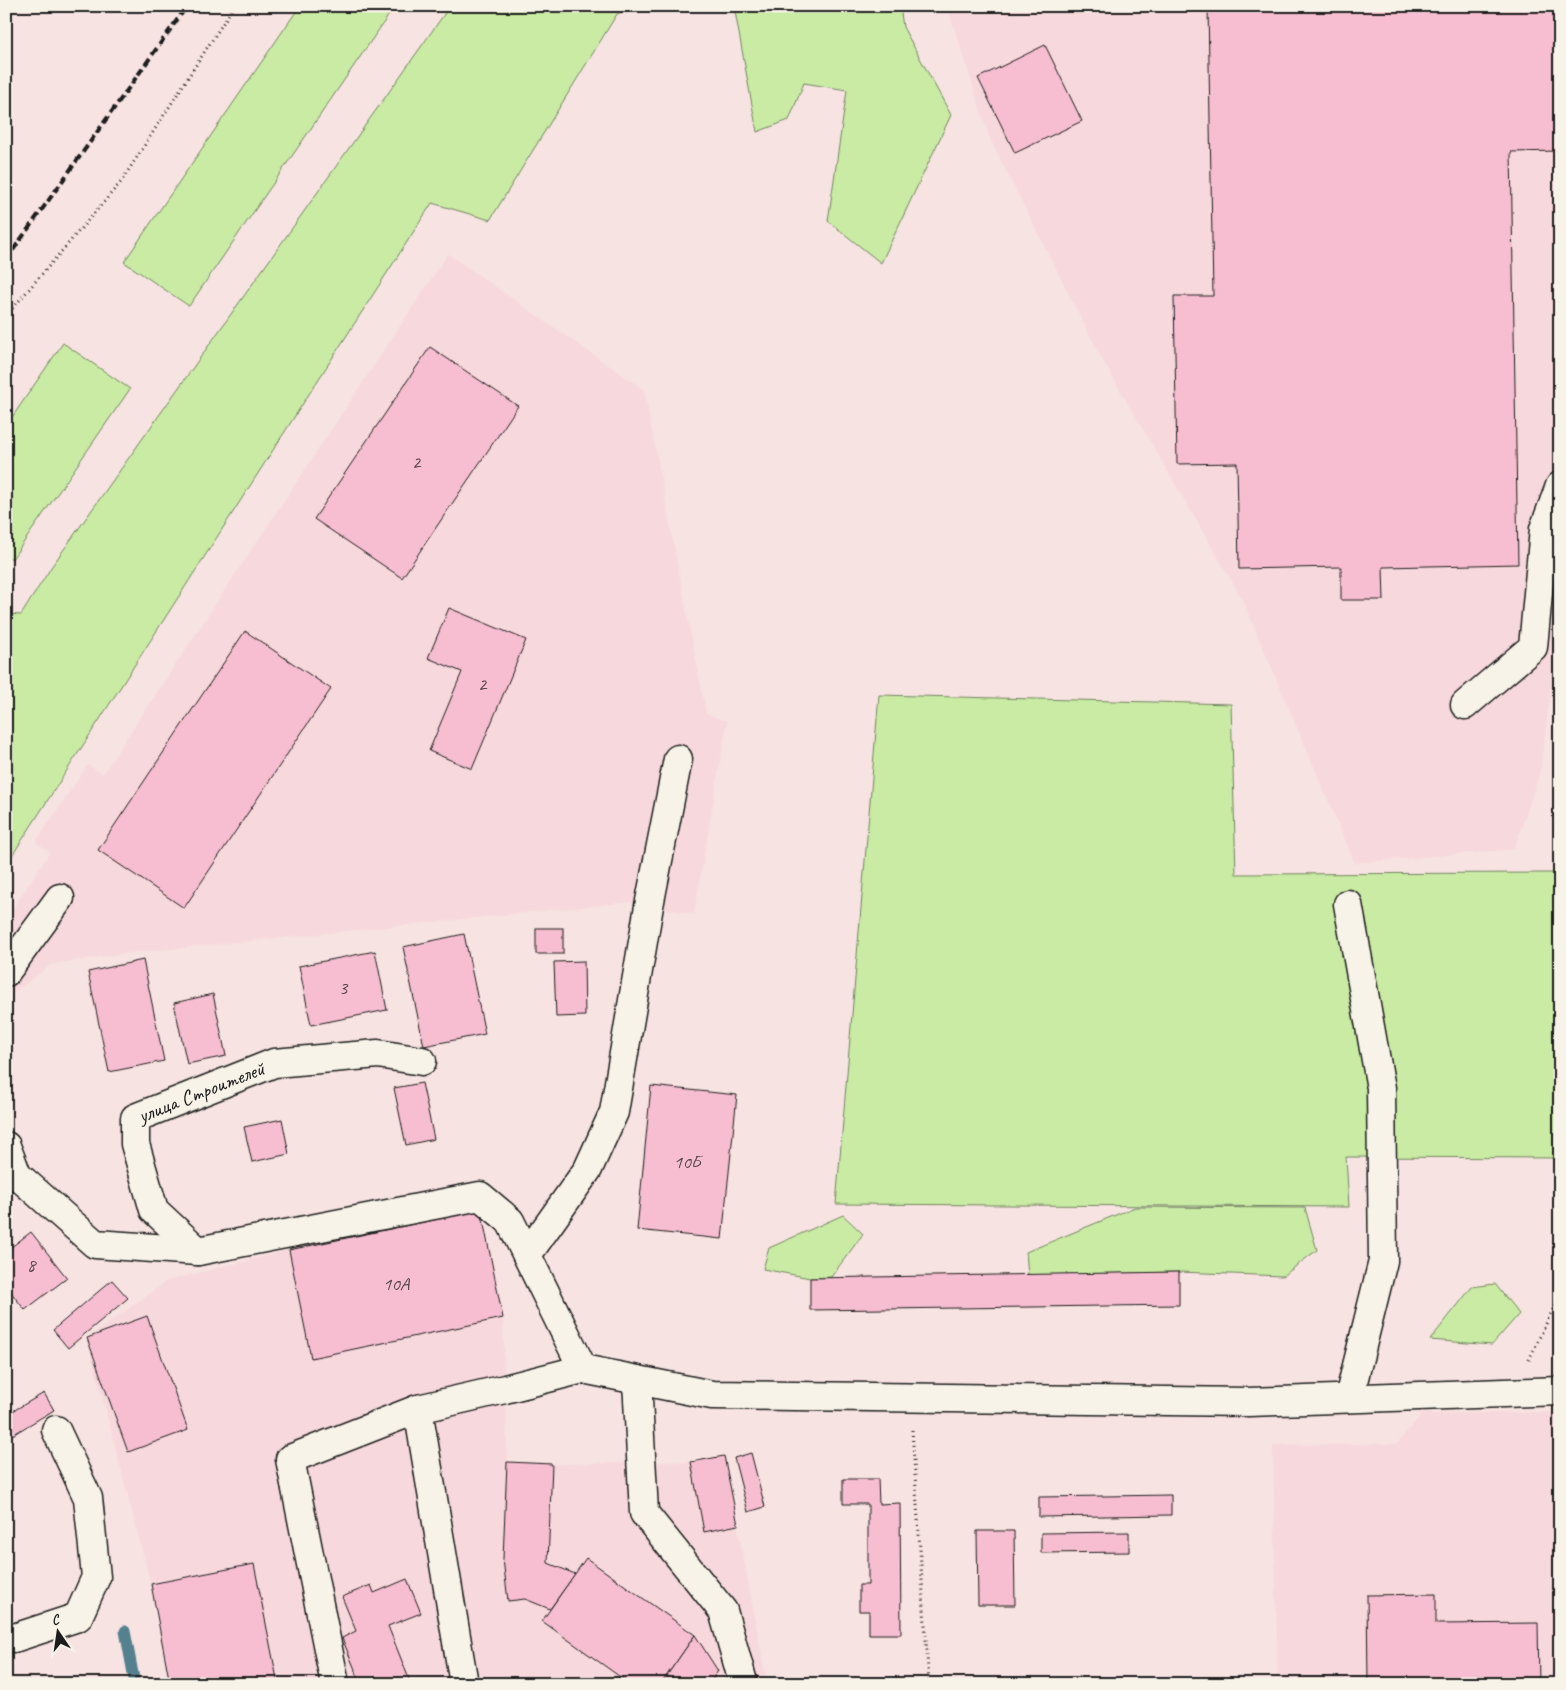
<svg xmlns="http://www.w3.org/2000/svg" width="1566" height="1690" font-family="Caveat,sans-serif">
<style>
.built{fill:#f7d8dc}
.green{fill:#c9eba4;stroke:#728460}
.lines{fill:none;stroke-linecap:round;stroke-linejoin:round}
.stream{stroke:#54818f;stroke-width:11}
.building{fill:#f7bed2;stroke:#1c1c1c}
.minor-casing{stroke:#1c1c1c;stroke-width:31}
.path{stroke:#1c1c1c;stroke-width:3;stroke-dasharray:1 4;stroke-linecap:butt}
.minor{stroke:#f7f3e8;stroke-width:28}
.rail{stroke:#1c1c1c;stroke-width:4;stroke-dasharray:8 4;stroke-linecap:butt}
.labels{text-anchor:middle;dominant-baseline:central;stroke-width:4;stroke-linejoin:round;paint-order:stroke}
.number-label{font-size:19px;fill:#53444a}
.street-label{font-size:21px;fill:#1c1c1c;stroke:#f7f3e8}
</style>
<rect width="100%" height="100%" fill="#f7e3e1"/>
<filter id="ink" filterUnits="userSpaceOnUse"><feTurbulence type="fractalNoise" baseFrequency=".02" numOctaves="2"/><feDisplacementMap in="SourceGraphic" scale="10" xChannelSelector="R" yChannelSelector="G"/><feConvolveMatrix kernelMatrix="1 2 1 2 8 2 1 2 1" color-interpolation-filters="sRGB"/></filter>
<g filter="url(#ink)">
<g class="built">
<path d="M947,6h613v613l-20,152 -26,78 -159,14 -112,-263 -142,-243 -110,-216z"/>
<path d="M448,254l196,136 62,324 21,7 -33,193 -64,-12 -509,52 -69,10 -41,30 -5,15v-90l44,-67 -14,-10 52,-77 15,9z"/>
<path d="M481,1210l22,108 4,144 45,2 139,-2 33,-6 43,228h-597l-19,-100 -64,-246 80,-57 122,-31z"/>
<path d="M1560,1412v272h-282l-5,-239 124,-1 25,-30z"/>
</g>
<g class="green">
<path d="M300,6h95l-206,300 -65,-44z"/>
<path d="M450,6h187l-20,8 -127,206 -58,-17 -426,662v-251l15,1 31,-49z"/>
<path d="M734,6h166l3,21 48,88 -70,148 -53,-42 19,-131 -43,-7 -15,37 -32,12z"/>
<path d="M63,343l67,46 -118,170 -6,-4v-129z"/>
<path d="M879,695l352,9 5,170 324,-1v285l-214,-1 3,50 -513,-3z"/>
<path d="M1135,1207l170,1 12,42 -34,26 -104,-4 -151,3 -2,-23z"/>
<path d="M843,1215l20,19 -32,43 -21,1 -47,-9 6,-21z"/>
<path d="M1495,1284l24,30 -27,31 -62,-5 42,-53z"/>
</g>
<g class="lines">
<path class="stream" d="M125,1631l10,53"/>
</g>
<g class="building">
<path d="M1208,6h352v145l-49,1 7,412 -135,3 1,33h-43v-33l-102,2 -2,-106 -60,1 -3,-168h39z"/>
<path d="M1045,45l37,76 -67,32 -37,-75z"/>
<path d="M430,347l88,59 -116,172 -88,-59z"/>
<path d="M449,608l77,32 -54,129 -43,-18 33,-79 -34,-14z"/>
<path d="M245,631l86,58 -147,219 -86,-58z"/>
<rect x="536" y="928" width="27" height="26"/>
<path d="M464,934l21,100 -61,12 -21,-99z"/>
<path d="M375,951l12,59 -76,15 -12,-59z"/>
<path d="M143,960l21,101 -55,11 -21,-100z"/>
<path d="M584,961l1,55 -29,1 -2,-55z"/>
<path d="M213,994l13,62 -39,8 -13,-61z"/>
<path d="M422,1083l12,56 -28,6 -12,-57z"/>
<path d="M651,1086l86,9 -15,144 -85,-9z"/>
<path d="M282,1119l7,35 -37,8 -8,-35z"/>
<path d="M481,1210l22,108 -192,40 -22,-108z"/>
<path d="M31,1232l36,46 -42,32 -19,-24v-35z"/>
<path d="M1179,1272v33l-369,5v-32z"/>
<path d="M112,1280l16,18 -60,50 -15,-18z"/>
<path d="M147,1316l41,114 -60,22 -41,-114z"/>
<path d="M44,1393l10,17 -45,27 -3,-4v-18z"/>
<path d="M751,1453l14,54 -17,5 -14,-54z"/>
<path d="M724,1456l14,69 -34,7 -13,-70z"/>
<path d="M507,1462l45,2 -4,99 27,11 -25,35 -25,-10 -17,2 -5,-42z"/>
<path d="M843,1479h35l1,25 21,-1 1,131h-32v-23h-10v-26h9v-81h-25z"/>
<path d="M1171,1495v20l-132,2v-20z"/>
<path d="M977,1531h37l1,74h-37z"/>
<path d="M1129,1532v20l-88,1v-20z"/>
<path d="M586,1558l109,77 -34,49h-31l-88,-63z"/>
<path d="M254,1564l24,120h-108l-19,-100z"/>
<path d="M407,1579l14,34 -33,13 23,58h-50l-19,-46 14,-7 -14,-34 29,-12 3,8z"/>
<path d="M1436,1594v30l102,-1 1,61h-171l-1,-89z"/>
<path d="M695,1635l23,36 -9,13h-48z"/>
</g>
<g class="lines">
<defs>
<g id="minor">
<path d="M1465,705l68,-58 11,-118 16,-43"/>
<path d="M1348,904l33,184 2,173 -34,137"/>
<path d="M6,972l54,-74"/>
<path d="M6,1146l11,29 78,69 103,7 282,-55 30,25 73,148 129,26 536,7 312,-11"/>
<path id="s1" d="M198,1251l-44,-41 -19,-66v-26l139,-55 104,-9 44,7"/>
<path d="M527,1255l61,-86 26,-57 35,-206 29,-147"/>
<path d="M637,1380l7,133 79,98 20,71 -1,2"/>
<path d="M418,1409l46,275"/>
<path d="M6,1636l8,2 64,-21 18,-40 -8,-79 -32,-68"/>
<path d="M335,1684l-45,-225 128,-50 87,-20 78,-20"/>
</g>
</defs>
<use href="#minor" class="minor-casing"/>
<g class="path">
<path d="M6,316l115,-134 113,-176"/>
<path d="M1529,1360l31,-66"/>
<path d="M912,1430l17,254"/>
</g>
<use href="#minor" class="minor"/>
<path class="rail" d="M6,260l181,-254"/>
</g>
</g>
<g class="labels">
<g class="number-label">
<text x="416" y="462">2</text>
<text x="482" y="684">2</text>
<text x="343" y="988">3</text>
<text x="687" y="1162">10Б</text>
<text x="31" y="1265">8</text>
<text x="396" y="1284">10А</text>
</g>
<g class="street-label">
<text stroke="none"><textPath href="#s1" startOffset="226">улица Строителей</textPath></text>
</g>
</g>
<rect width="1566" height="1690" fill="none" stroke="#f7f3e8" stroke-width="25"/>
<rect x="12" y="12" width="1541" height="1665" fill="none" stroke="#1c1c1c" stroke-width="2" filter="url(#ink)"/>
<g transform="translate(58 1632) rotate(347)" stroke="#f7f3e8" stroke-width="4" paint-order="stroke">
<path d="M0-4L9 19L0 12L-9 19Z" fill="#1c1c1c"/>
<text y="-8" font-size="14" font-weight="bold" text-anchor="middle" fill="#1c1c1c">С</text>
</g>
</svg>
